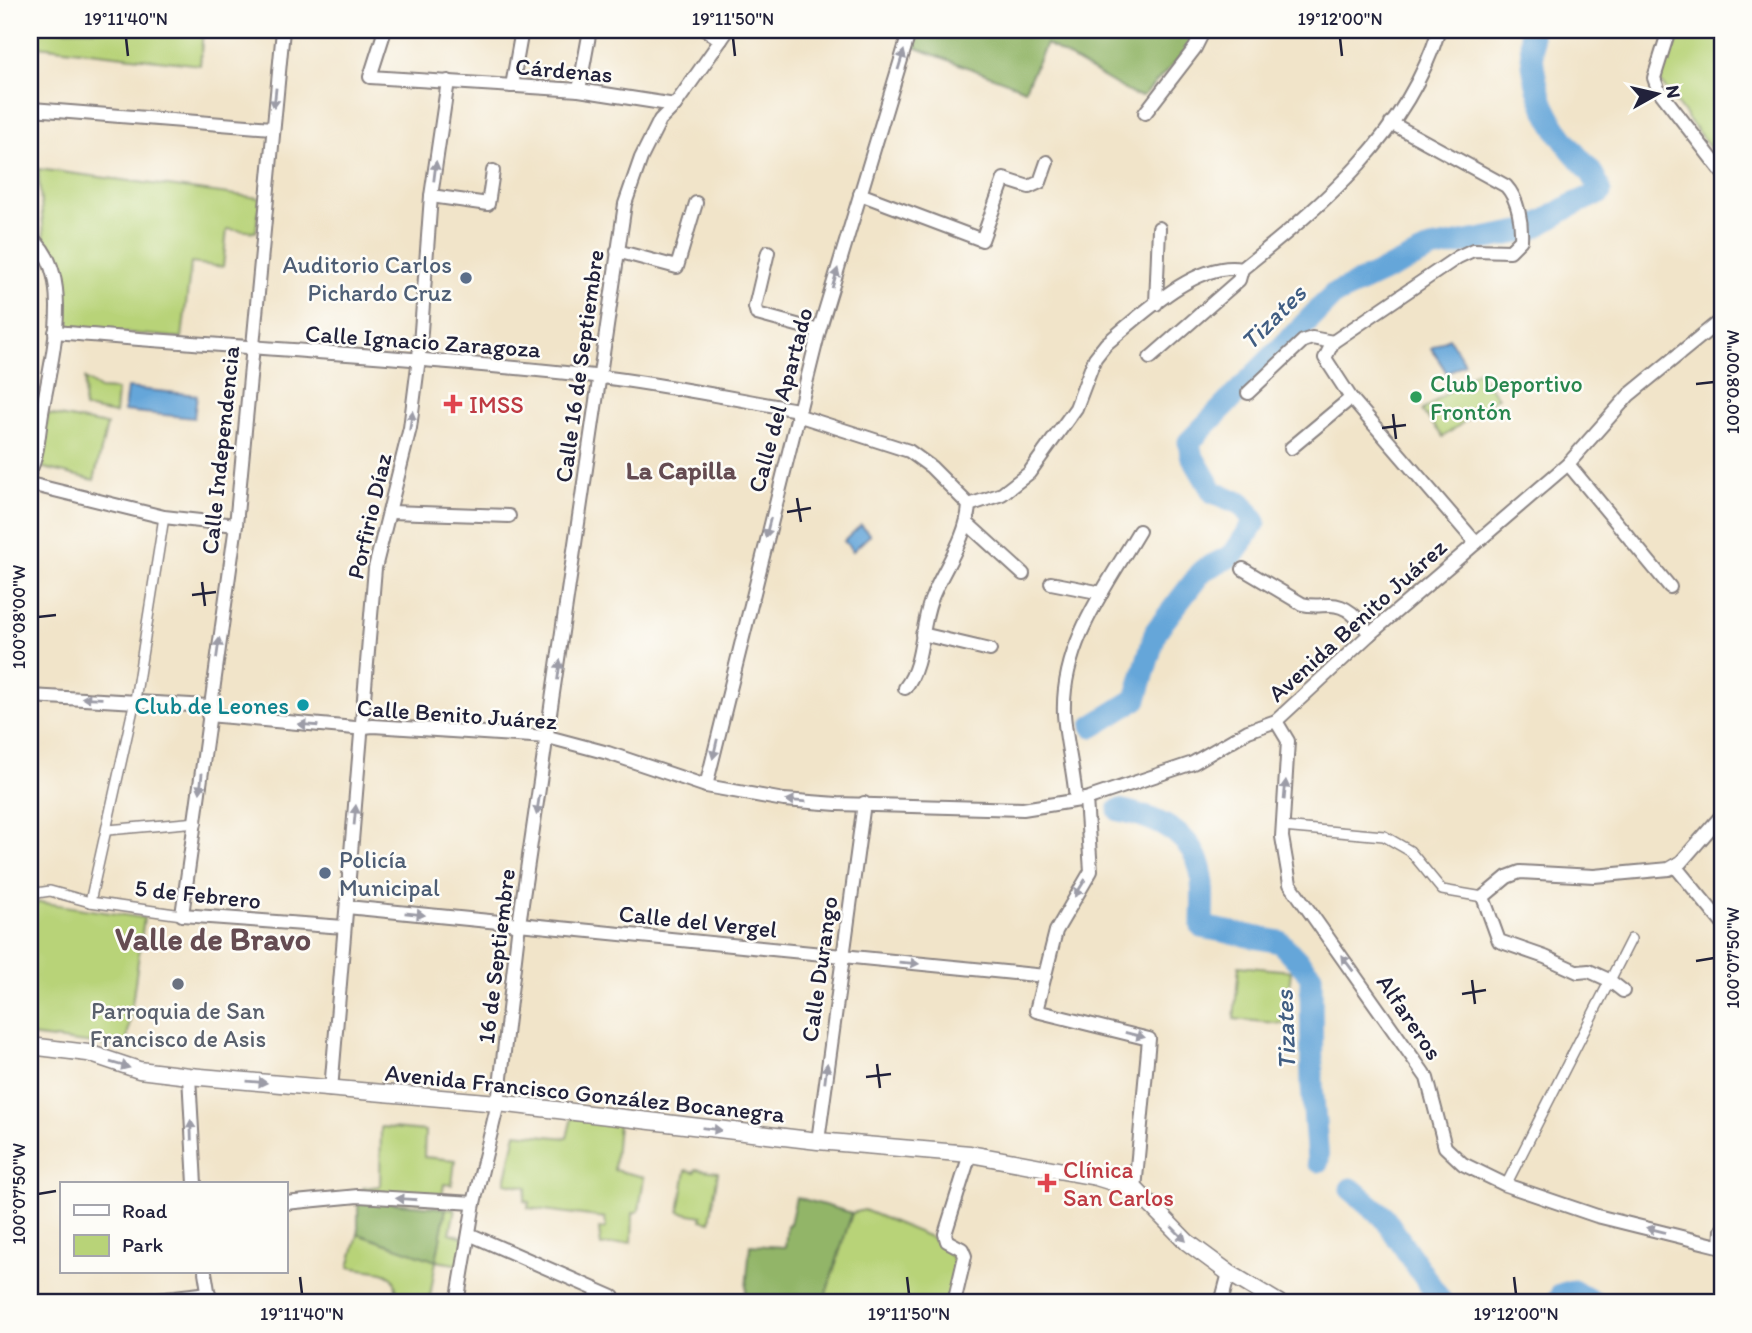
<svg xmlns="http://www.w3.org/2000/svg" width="1752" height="1333" font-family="Itim,sans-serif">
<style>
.green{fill:#b8d378;stroke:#6d7a5a;stroke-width:2}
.forest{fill:#92b568;stroke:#5a6c52;stroke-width:2}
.water{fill:#65a6d9;stroke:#44648a;stroke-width:2}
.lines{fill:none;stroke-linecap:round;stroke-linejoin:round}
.river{stroke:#65a6d9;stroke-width:23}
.pedestrian-casing{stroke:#8a8382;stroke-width:12}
.minor-casing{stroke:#8a8382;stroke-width:16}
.tertiary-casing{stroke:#8a8382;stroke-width:19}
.pedestrian{stroke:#fff;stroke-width:9}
.minor{stroke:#fff;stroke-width:12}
.tertiary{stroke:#fff;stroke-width:16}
.oneway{fill:#9c9ca7}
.ticks{fill:none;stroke:#22223b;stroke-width:2.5}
.service-dot{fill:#5c6f8a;stroke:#fdfcf7;stroke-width:2.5}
.leisure-dot{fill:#2e9e5b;stroke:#fdfcf7;stroke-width:2.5}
.health-dot{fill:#e0444e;stroke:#fdfcf7;stroke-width:2.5}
.culture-dot{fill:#0f9aa8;stroke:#fdfcf7;stroke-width:2.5}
.worship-dot{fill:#6b7280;stroke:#fdfcf7;stroke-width:2.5}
.labels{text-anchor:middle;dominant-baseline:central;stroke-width:5;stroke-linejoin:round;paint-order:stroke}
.street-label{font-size:24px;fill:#22223b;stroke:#fdfcf7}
.service-label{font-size:24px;fill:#4e5e75;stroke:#fdfcf7;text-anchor:end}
.leisure-label{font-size:24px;fill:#27864d;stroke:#fdfcf7;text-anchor:start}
.health-label{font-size:24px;fill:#be3a42;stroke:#fdfcf7;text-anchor:start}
.culture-label{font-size:24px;fill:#0d838f;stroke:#fdfcf7;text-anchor:end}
.worship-label{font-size:24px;fill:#5b616d;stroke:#fdfcf7}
.water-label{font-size:26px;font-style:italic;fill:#405d82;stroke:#fdfcf7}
.neighbourhood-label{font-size:26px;font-weight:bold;fill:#654c52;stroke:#fdfcf7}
.district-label{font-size:32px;font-weight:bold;fill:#654c52;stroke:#fdfcf7}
.neatline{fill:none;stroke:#22223b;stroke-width:2.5}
.ticks-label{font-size:18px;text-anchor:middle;fill:#22223b}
</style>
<rect width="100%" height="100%" fill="#fdfcf7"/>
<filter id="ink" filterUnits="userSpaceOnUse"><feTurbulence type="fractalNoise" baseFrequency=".0143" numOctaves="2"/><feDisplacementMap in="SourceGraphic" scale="14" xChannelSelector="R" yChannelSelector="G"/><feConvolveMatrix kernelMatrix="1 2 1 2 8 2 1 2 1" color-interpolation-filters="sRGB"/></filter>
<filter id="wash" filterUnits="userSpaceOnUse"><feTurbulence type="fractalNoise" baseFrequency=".00686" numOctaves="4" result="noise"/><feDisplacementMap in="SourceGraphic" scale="28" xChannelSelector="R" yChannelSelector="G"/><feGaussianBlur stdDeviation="1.57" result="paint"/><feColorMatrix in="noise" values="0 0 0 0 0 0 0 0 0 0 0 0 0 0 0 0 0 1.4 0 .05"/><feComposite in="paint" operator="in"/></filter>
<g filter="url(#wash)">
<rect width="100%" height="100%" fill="#f1e4c9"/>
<g class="green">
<path d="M30,30h173l-3,35 -170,-20z"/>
<path d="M1675,30h47v134l-63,-84z"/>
<path d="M38,169l222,29 -4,34 -29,-3 -4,38 -32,-4 -9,75 -119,-11 -1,-29 -17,-52z"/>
<path d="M1477,371l21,26 -55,40 -21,-26z"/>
<path d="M85,379l15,10 17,1 -2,24 -31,-6z"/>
<path d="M48,414l59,11 -13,55 -54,-13z"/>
<path d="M39,902l105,16 -18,130 -96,-12v-113l2,-16z"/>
<path d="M1239,966l52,5 -6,53 -51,-5z"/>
<path d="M572,1117l46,7 -4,46 30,7 -5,34 -6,2 -1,29 -31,4 -2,-17 7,-1 -1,-10 -77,-10 1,-6 -5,-1 3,-14 -22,-4 11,-50 51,5z"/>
<path d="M381,1127l44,4 -1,26 31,3 -3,25 -8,-1 -3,19 -77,-5 -1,-10 17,-2z"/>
<path d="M696,1169l22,3 -8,50 -9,-2 1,-4 -23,-4 7,-42 9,2z"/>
<path d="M446,1208l9,1 -5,24 14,4 -3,28 -25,-4 -7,42h-33c4,-39 -17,-29 -47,-36l9,-33 78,26z"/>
<path d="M864,1210l81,33 10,22 -7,38h-125l29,-90z"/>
</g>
<g class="forest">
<path d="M919,30h280l-13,21 -43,45 -9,-1 -88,-51 -21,45 -114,-43z"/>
<path d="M796,1197l56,16 -29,90h-96l18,-3 5,-55 35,2 2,-22 3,-1z"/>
<path d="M358,1200l88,8 -10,53 -78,-27z"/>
</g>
<g class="water">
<path d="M1449,338l16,25 -18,10 -16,-25z"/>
<path d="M127,388l70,7 -3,23 -70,-7z"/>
<path d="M861,525l9,10 -17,16 -9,-10z"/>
</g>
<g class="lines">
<g class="river">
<path d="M1093,726l43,-27 20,-68 47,-61 30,-15 22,-33 -13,-18 -29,-12 -22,-38 -2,-12 144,-147 98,-46 99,-19 42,-25 28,-12c-4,-20 -16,-28 -29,-44 -31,-39 -40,-70 -40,-119"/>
<path d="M1119,810c35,7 74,23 82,62 3,17 1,37 1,55l78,15 31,33 1,110 6,76"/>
<path d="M1351,1189l33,28 58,86"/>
<path d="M1556,1303l6,-9 11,-3 22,12"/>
</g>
</g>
</g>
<g filter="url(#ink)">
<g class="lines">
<defs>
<g id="pedestrian">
<path d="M1282,827l102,9 26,15 32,39 41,7"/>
<path d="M108,830l89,-8"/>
<path d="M30,894l20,-3 40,11 92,13"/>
<path d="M90,902l45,-202 29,-183"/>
<path d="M1506,1185l125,-246"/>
</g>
<g id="minor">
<path d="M283,30l-47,495 -54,390 162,12"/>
<path d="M385,30l-15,47 209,13 96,15"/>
<path d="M706,30l15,10"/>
<path d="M1669,30l-15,48 4,11 64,83"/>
<path d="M512,86l10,-56"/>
<path d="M579,90l11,-60"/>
<path d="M32,109l240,19"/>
<path d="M1145,113l50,-65 9,-18"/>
<path d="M1391,123l115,63c12,13 16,36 15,54l-11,11 -37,-1 -15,7 -125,85 -8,16 26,40 125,145"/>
<path d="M860,194l122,46 22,-61 25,8 11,-5 7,-20"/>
<path d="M431,196l57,8 5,-33"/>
<path d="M30,237c46,34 21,124 13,170 -4,20 -4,46 -13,64"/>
<path d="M617,251l60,16 19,-64"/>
<path d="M768,252l-13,55 2,7 62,17"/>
<path d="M1156,304l3,-76"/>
<path d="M55,332c180,16 360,24 539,44 68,8 136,22 204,34"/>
<path d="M1150,358l89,-78 3,-11"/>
<path d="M1248,393l55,-52 9,-3 21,4"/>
<path d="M797,415l112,36 22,16 38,38"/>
<path d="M1291,448l60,-50"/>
<path d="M1568,464l102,123"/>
<path d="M30,484l134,33 72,8"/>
<path d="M969,505l33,-11 27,-21 47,-65 19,-50 11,-14c34,-28 91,-84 136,-75 83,-66 164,-134 197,-239"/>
<path d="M391,512l118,4"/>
<path d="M968,524l55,50"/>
<path d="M1243,569l59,35c11,3 18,1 28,1 19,0 29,15 40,29"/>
<path d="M1051,583l51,10"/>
<path d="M922,634l68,16"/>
<path d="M905,688c19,-24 15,-59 26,-88 12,-32 36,-60 38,-95"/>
<path d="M30,696l179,10"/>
<path d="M208,715l147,13 18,-2 175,11 60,16 98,33 78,14 53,4 186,5 63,-10 107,-36 55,-32 28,-10 94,-87 198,-170 61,-69 93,-76"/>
<path d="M1276,721l12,20 -6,96 8,47 137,194 18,69 18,17 43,21 91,31 125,31"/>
<path d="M706,786l113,-455 91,-301"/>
<path d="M1086,799l5,72 -35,60 -20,80 113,28 -14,150"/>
<path d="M1076,800c-2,-29 -10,-57 -12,-86 -3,-69 42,-127 75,-183"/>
<path d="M1675,866l47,57"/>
<path d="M30,892l1,1"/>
<path d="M347,907l698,69"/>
<path d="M1623,991l-14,-11 -20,-9 -11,1 -33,-15 -46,-16 -16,-44 24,-20 13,-5 74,4 75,-7 12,-7 41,-47"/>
<path d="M189,1076l6,108"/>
<path d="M331,1090l44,-522 35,-140 9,-70 12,-162 17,-115"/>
<path d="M818,1141l46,-338"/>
<path d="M285,1203l73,-7 116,7"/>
<path d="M469,1234l144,63"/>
<path d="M1721,1246l1,-16"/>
<path d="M205,1272l5,31"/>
<path d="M123,1303l86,-10"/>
<path d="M457,1303l17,-100 24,-100 21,-179 106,-720 16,-46 19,-38 15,-15 53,-75"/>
<path d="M954,1303l11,-47 -3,-7 -15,-8 -2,-7 25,-80"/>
<path d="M1221,1303l8,-30"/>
</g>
<path id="tertiary" d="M30,1046l58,7 51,17 50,6 309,27 320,38 152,13 126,23 39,12 52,53 42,31 50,30"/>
</defs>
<use href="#pedestrian" class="pedestrian-casing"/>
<use href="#minor" class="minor-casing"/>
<use href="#tertiary" class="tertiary-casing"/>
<use href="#pedestrian" class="pedestrian"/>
<use href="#minor" class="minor"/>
<use href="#tertiary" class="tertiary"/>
</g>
<defs><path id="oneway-solid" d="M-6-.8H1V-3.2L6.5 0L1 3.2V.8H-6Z" transform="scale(1.75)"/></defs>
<g class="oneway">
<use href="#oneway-solid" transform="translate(901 60) rotate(-73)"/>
<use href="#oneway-solid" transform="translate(275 98) rotate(96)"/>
<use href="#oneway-solid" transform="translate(435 171) rotate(-83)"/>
<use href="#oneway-solid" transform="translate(835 278) rotate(-74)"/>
<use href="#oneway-solid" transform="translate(411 421) rotate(-82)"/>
<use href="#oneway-solid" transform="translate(768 528) rotate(104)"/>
<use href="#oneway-solid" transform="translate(218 648) rotate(-82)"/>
<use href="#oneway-solid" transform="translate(559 670) rotate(-82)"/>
<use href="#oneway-solid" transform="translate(92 698) rotate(-178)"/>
<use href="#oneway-solid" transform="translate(308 725) rotate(-176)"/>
<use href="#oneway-solid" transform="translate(715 749) rotate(103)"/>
<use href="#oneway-solid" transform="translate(201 783) rotate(96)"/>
<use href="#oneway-solid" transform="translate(1285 790) rotate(-85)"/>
<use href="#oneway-solid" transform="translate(796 801) rotate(-175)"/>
<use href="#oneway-solid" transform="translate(538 805) rotate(99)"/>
<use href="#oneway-solid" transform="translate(355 815) rotate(-85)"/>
<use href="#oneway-solid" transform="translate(1080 888) rotate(122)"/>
<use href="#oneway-solid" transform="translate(415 914) rotate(6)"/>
<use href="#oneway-solid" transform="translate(909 963) rotate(5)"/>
<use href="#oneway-solid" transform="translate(1347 963) rotate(-127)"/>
<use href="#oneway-solid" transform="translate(1135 1035) rotate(14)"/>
<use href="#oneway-solid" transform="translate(120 1065) rotate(16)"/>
<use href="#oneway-solid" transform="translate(826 1073) rotate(-83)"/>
<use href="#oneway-solid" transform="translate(257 1082) rotate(5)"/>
<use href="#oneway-solid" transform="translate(712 1129) rotate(7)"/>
<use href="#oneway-solid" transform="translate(191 1130) rotate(-92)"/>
<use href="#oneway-solid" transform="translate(406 1199) rotate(-176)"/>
<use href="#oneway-solid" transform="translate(1656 1230) rotate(-166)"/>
<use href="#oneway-solid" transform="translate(1179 1234) rotate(45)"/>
</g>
</g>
<path class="ticks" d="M126,38l2,18M733,38l2,18M1340,38l2,18M1696,384l18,-2M1393,414l3,25M1382,428l24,-3M797,498l4,24M787,512l24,-4M202,582l3,24M192,595l24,-3M38,617l18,-2M1696,961l18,-3M1472,980l3,24M1462,994l24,-4M877,1064l3,24M866,1077l25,-3M38,1194l18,-3M300,1277l2,17M907,1277l2,17M1514,1277l2,17"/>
<g class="service-dot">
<circle cx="466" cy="278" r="7"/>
<circle cx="325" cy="873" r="7"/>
</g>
<circle class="leisure-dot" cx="1416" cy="397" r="7"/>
<g class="health-dot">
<path d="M449.5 393.5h7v7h7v7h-7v7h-7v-7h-7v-7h7z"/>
<path d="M1043.5 1172.5h7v7h7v7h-7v7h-7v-7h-7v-7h7z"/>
</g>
<circle class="culture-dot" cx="303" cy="705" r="7"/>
<circle class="worship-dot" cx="178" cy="984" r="7"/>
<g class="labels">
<g class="street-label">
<text transform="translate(564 70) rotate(5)">Cárdenas</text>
<text transform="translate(423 341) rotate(4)">Calle Ignacio Zaragoza</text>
<text transform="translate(579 366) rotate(-82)">Calle 16 de Septiembre</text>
<text transform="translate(780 400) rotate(-75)">Calle del Apartado</text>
<text transform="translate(220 450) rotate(-84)">Calle Independencia</text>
<text transform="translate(369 516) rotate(-77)">Porfirio Díaz</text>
<text transform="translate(1357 620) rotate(-42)">Avenida Benito Juárez</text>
<text transform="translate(457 714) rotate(4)">Calle Benito Juárez</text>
<text transform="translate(198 894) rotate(6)">5 de Febrero</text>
<text transform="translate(698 921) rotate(6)">Calle del Vergel</text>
<text transform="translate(496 956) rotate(-83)">16 de Septiembre</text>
<text transform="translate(819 969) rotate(-82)">Calle Durango</text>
<text transform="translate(1410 1017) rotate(56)">Alfareros</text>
<text transform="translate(585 1093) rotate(6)">Avenida Francisco González Bocanegra</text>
</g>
<g class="service-label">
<text x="452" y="264">Auditorio Carlos<tspan x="452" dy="28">Pichardo Cruz</tspan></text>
<text x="339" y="859" text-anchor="start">Policía<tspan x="339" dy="28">Municipal</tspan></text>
</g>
<g class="leisure-label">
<text x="1430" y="383">Club Deportivo<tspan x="1430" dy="28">Frontón</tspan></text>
</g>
<g class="health-label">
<text x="469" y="404">IMSS</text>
<text x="1063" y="1169">Clínica<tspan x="1063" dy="28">San Carlos</tspan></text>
</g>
<g class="culture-label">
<text x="289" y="705">Club de Leones</text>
</g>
<g class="worship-label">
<text x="178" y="1010">Parroquia de San<tspan x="178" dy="28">Francisco de Asis</tspan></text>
</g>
<g class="water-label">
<text transform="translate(1273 317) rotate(-45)">Tizates</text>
<text transform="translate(1285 1030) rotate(-92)">Tizates</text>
</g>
<g class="neighbourhood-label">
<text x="681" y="470">La Capilla</text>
</g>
<g class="district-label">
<text x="213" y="939">Valle de Bravo</text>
</g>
</g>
<rect width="1752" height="1333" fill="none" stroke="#fdfcf7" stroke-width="77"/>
<rect x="60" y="1182" width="228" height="91" fill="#fdfcf7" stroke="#a5a5ac" stroke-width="2"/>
<rect x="74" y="1205" width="35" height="10" fill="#ffffff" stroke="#a5a5ac" stroke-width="2"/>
<text x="122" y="1218" font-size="21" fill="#22223b">Road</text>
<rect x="74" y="1235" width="35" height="21" fill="#b8d378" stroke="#a5a5ac" stroke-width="2"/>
<text x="122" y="1252" font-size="21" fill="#22223b">Park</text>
<g transform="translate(1657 94) rotate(82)" stroke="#fdfcf7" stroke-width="5" paint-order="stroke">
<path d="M0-5L12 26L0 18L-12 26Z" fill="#22223b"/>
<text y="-10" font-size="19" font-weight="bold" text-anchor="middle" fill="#22223b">N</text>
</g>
<rect x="38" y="38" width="1676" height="1256" class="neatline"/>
<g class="ticks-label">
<text x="126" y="25">19°11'40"N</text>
<text x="733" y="25">19°11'50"N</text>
<text x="1340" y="25">19°12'00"N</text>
<text transform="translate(1733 382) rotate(-90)" y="6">100°08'00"W</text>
<text transform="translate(19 617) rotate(-90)" y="6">100°08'00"W</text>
<text transform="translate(1733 958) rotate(-90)" y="6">100°07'50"W</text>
<text transform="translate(19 1194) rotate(-90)" y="6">100°07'50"W</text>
<text x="302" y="1320">19°11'40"N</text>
<text x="909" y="1320">19°11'50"N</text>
<text x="1516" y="1320">19°12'00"N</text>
</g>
</svg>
